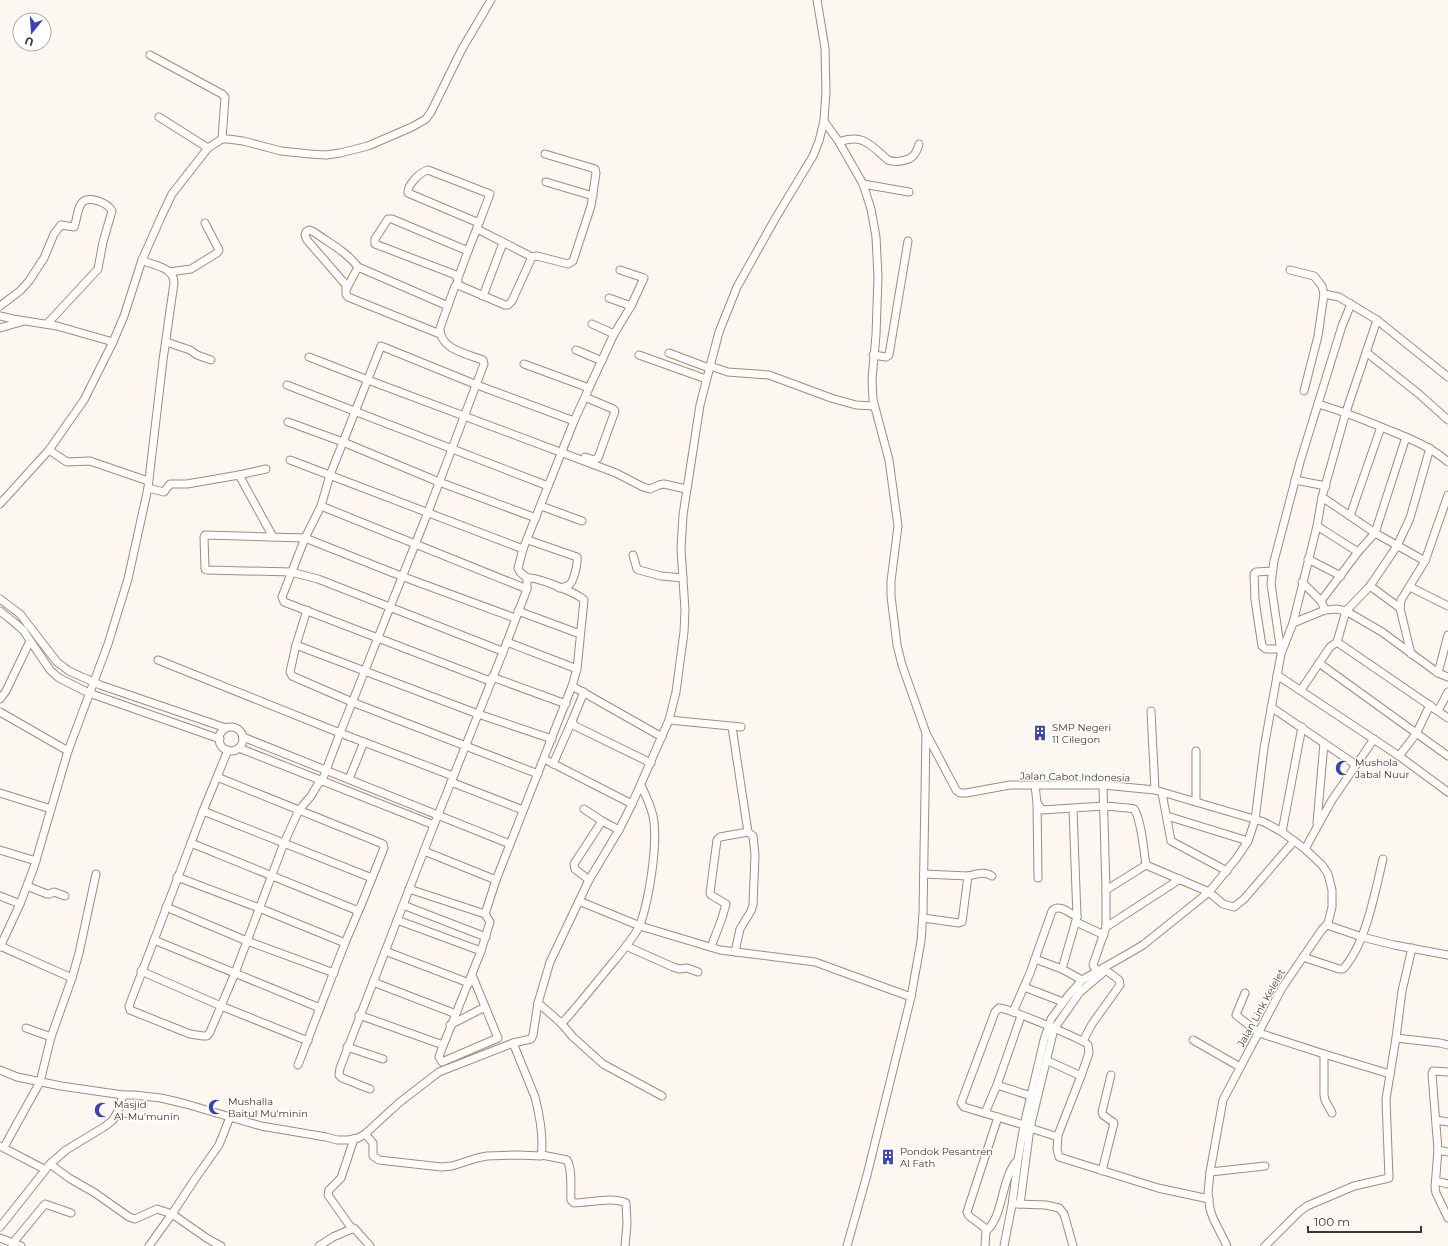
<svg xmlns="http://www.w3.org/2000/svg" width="1448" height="1246" font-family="Montserrat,sans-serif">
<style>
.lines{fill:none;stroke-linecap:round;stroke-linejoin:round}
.street-casing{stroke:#a58b72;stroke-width:9}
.street{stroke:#fff;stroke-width:7}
.labels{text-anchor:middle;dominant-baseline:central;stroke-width:3;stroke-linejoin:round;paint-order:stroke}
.poi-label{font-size:10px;fill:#42372c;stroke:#fff;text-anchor:start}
.street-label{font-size:10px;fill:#42372c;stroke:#fff}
</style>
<rect width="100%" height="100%" fill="#fdf7f2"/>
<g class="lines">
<defs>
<g id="street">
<path d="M150,55l72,39 3,3 -3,42"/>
<path d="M159,117l49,31"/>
<path d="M824,121l15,21 24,42 8,25 5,28 2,40 -2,58 -4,44 1,21 16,60 9,66 -7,55v15l6,49 5,20 24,68 -3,180 -2,28 -10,56 -44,178 -20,71"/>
<path d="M839,142c25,-9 32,4 49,18 7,3 20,1 25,-4 3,-3 5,-8 6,-12"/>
<path d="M546,182l47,14"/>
<path d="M863,184l46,8"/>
<path d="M477,229l55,28"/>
<path d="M468,251l11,-28 -71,-30c-1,-8 12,-21 20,-23l62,24 -11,29"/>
<path d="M1290,270l24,6 8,10 2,8 -6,42 -14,55"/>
<path d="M169,272l22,-3 26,-16 2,-3 -14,-27"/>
<path d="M456,285l2,-4 -2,-6 -81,-31v-5l13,-20h4l76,32 -10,27"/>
<path d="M347,288l11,-21"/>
<path d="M1324,294l15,3 38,23 71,57"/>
<path d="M483,296l20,-53"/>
<path d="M609,298l22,8"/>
<path d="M0,306l20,-15 9,-10 15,-23 10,-24 7,-9 13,2c3,-7 3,-17 7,-23 6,-10 27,-1 31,7l-9,31 -5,27 -51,55"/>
<path d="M0,316l13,3 44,7 56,16"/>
<path d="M592,324l22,10"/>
<path d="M0,328l21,-6"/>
<path d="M440,334l-92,-37 -2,-3v-9l-39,-45 -2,-5 1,-3 3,-2 5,2c15,11 33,20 44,35l90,39"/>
<path d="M166,342l24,8 7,5 14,5"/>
<path d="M576,350l26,11"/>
<path d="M1366,352l53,42 29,26"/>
<path d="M669,353l40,15"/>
<path d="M639,355l67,24"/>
<path d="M873,355l13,2 3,-2 19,-114"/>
<path d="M309,357l59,23 248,93 27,14 7,2 9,-4 5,-1 22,5"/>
<path d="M524,364l65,24 -15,33 -51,128 -5,19 2,4 7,6"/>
<path d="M710,366l18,6 41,3 62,23 25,7 18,1"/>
<path d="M287,385l261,101"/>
<path d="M589,388l25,-54 17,-28 13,-28 -24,-8"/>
<path d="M585,397l28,12 2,2 -17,47 -4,2 -9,-3"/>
<path d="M1318,404c25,7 49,17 73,27 20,8 40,16 57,31"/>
<path d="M288,422l55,20 96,40 97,36"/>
<path d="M49,450l18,12 23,-1 58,20"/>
<path d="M290,460l233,89"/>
<path d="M239,475l27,-6"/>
<path d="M1295,480l31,6"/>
<path d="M148,488l16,4 6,-8h17l52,-9 34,62"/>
<path d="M1322,497l53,36 50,28"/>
<path d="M0,504l49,-54 35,-50 29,-58 11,-26 18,-56 20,-45 10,-21 36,-46 14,-9h6l15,2 38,10 29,3 16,1 14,-2 28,-7 44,-19 14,-8 5,-7 31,-63 29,-49"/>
<path d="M321,506l206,83"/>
<path d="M541,506l41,15"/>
<path d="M1350,516l31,-89"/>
<path d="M1317,526l41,26"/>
<path d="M528,540l49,17c1,5 -3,25 -8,28 -2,2 -7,2 -10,3"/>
<path d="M633,555l4,14 2,1 22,6 22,2"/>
<path d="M1308,559l33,17"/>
<path d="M1272,571l-16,1 -2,2 1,26 7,46 4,3h14"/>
<path d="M1302,582l19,19"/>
<path d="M1370,586l30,22"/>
<path d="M1410,587l38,19"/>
<path d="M0,599l20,15 37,48 12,9 31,14 126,43"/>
<path d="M307,610l-11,35 182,69 74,25"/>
<path d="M1325,610l-4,-9 37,-49 17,-19 31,-96"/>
<path d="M0,611l15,12 8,7 27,40 9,8 30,15 131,46"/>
<path d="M518,611l62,23"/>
<path d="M1293,623l32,-13 11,-1 10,2 36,21 56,41 10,4"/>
<path d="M507,642l70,27"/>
<path d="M1337,642l111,76"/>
<path d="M296,645l-6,27 2,4 60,26 186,72"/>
<path d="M502,651l-184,-72 -27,-7 -84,-2 -2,-1 -1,-32 1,-2 100,3 96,38 114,42"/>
<path d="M1281,652l-10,-68 3,-23 26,-99 42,-136 9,-22"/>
<path d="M1411,654l-11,-46 1,-8 24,-39 23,-66"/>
<path d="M158,660l182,73 113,43"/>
<path d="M1319,663l129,93"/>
<path d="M1438,673l10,-38"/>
<path d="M1277,675l122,81 49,36"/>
<path d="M492,677l74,27"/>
<path d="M490,681l-206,-79 -2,-5 23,-59 16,-32 9,-31 51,-129 96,39 97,36"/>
<path d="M572,686l90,51"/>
<path d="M1301,690l29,-43 7,-5 9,-31 24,-25 27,-40 13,-28 20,-70"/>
<path d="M584,692l-12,29 3,5 76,37"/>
<path d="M0,699l6,-8 24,-50"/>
<path d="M1271,707l85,58"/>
<path d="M1151,711l4,79"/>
<path d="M1438,711l10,-19"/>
<path d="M0,712l68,39"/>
<path d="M669,720l72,7"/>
<path d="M732,727l16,105 5,4 2,19 -2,50 -2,6 -11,18 -5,23"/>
<circle cx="231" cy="739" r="12"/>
<path d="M926,733l30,57 4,3h6l44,-8h93l52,5 109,32 18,10 23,17 17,16 6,9 4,16v17l-4,16 -7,8 -39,57 -59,112 -13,72 -2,21 2,16 3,9 14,28"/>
<path d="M243,737l267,107"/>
<path d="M239,748l195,77"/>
<path d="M1196,751v51"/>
<path d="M1399,756l17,-22 14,-29"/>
<path d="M544,759l88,45"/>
<path d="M553,764l19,-43"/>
<path d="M217,777l166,67 1,4 -12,30 -169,-67 25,-61"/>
<path d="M349,779l15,-37"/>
<path d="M451,782l72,28"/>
<path d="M1035,785l2,18 5,7 62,-4 24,2 6,1c7,9 10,43 12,56"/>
<path d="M0,793l51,16"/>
<path d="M1162,793l9,48 56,30"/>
<path d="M1037,803l1,75"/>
<path d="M584,809l18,12 17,9"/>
<path d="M203,811l-12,32 165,67 4,-2 12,-30"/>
<path d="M1167,816l81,25"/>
<path d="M1317,823l7,-80"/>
<path d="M1282,832l20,-105"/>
<path d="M191,843l-62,163 1,4 60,24 13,2h4l3,-4 25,-59 49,-130 15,-33 12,-14 7,-12 4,-3 18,-48 88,-221 56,-148 -1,-4c-16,-6 -44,-11 -43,-32l15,-42 3,-1 47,20h3l4,-4 20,-44 5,-1 31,8 5,-3 18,-55 5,-33 -1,-4 -3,-1 -47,-14"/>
<path d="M1305,849l27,-49 42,-61"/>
<path d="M0,850l36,11"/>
<path d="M424,851l72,29"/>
<path d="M924,874l44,2"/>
<path d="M177,877l82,31 86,35 -47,122"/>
<path d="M589,880l-14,-11 -1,-5 28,-43"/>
<path d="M27,886l20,8h3l4,-2 11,4"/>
<path d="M409,889l76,25 5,8 -9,29 -40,100 -2,6 3,5 56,-24 -26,-63"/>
<path d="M1106,890l40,-25 63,27 14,12 11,3 10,-8 50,-58"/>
<path d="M0,896l20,8"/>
<path d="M579,901l61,25 80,24 95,12 96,35"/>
<path d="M403,905l83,32"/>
<path d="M166,907l81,34 87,32"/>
<path d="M923,918l36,5 3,-1 6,-46c9,-2 16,-5 24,0"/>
<path d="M397,920l84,31"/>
<path d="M1076,922l28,13"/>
<path d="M1327,925l35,12 32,8 54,10"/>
<path d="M1106,927l74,-48"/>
<path d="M154,940l166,68"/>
<path d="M345,943l14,-33"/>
<path d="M0,946l72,32 7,-25 17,-79"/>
<path d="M626,946l47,21 6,2 8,-1 11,4"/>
<path d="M0,947l20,-43 14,-37 34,-116 40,-107 20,-65 20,-91 15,-128 11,-77c0,-16 -20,-17 -32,-23"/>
<path d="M711,947l11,-29 4,-14 -15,-9 -1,-2 7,-53 3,-3 28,-5"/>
<path d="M385,951l84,32"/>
<path d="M1303,957l36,12h4c23,-25 32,-77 40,-110"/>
<path d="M1035,959l27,10 20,11"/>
<path d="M1062,969l15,-52 -4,-108"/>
<path d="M141,971l80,35 87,35"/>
<path d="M1098,971l-4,-4 -1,-2 13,-38v-37l-3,-105"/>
<path d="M373,982l83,32"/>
<path d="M1024,987l39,15"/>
<path d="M1245,993l-9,22 23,18 65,21 66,20"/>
<path d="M538,1003l22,19 4,-1c18,-20 34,-41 51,-61 8,-10 20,-24 25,-35 9,-25 17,-76 14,-103 -1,-13 -8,-25 -13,-37"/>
<path d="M1013,1012l17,-39 22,-62c7,-8 17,2 25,6"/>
<path d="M359,1015l84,30"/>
<path d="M560,1022l13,15 30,27 59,32"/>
<path d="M450,1025l35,-18"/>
<path d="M26,1028l25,9"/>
<path d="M1396,1038l6,-47 10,-43"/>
<path d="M1193,1040l47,27"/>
<path d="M1083,1041l9,-17 28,-39 -1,-5 -16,-12"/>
<path d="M347,1047l36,12"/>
<path d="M1324,1054v41l1,5 7,13"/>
<path d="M1046,1060l35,16"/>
<path d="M0,1070l17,7 44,9 62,9h11l27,3 25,6 75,22 65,11 11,3h11l10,-2 7,-4 35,-32 39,-30 74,-29 18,-4 2,-4 5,-32 12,-41 39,-82 30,-50 13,-26 37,-84 7,-28 8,-60 1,-22 -4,-61 2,-34 17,-110 19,-73 18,-45 38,-68 38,-63 6,-15 5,-20 2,-29 -1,-44 -8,-48"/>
<path d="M1448,1072l-15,-1 -1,3 6,76 -3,37 1,6 12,25"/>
<path d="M997,1085l34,11"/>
<path d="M370,1089l-28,-11 -3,-3 1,-7 94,-243 73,-183 20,-53v-11h4c10,1 46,15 53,22l-7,69 -5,17 -76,194 -11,34"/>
<path d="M985,1113l12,-28 24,-69"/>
<path d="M1436,1120l12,2"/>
<path d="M1024,1125l-60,-18 -3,-4 34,-91 4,-4c9,0 85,32 89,37l1,8 -8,23 -23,59 -1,14 2,8 99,31 51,11"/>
<path d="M1030,1128l25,8 3,-1"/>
<path d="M365,1134l8,9v13l6,4 62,7 11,-1 25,-8 10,-2 31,-1 23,1c3,-17 -2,-43 -6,-59l-22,-54"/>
<path d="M0,1146l44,23"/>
<path d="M4,1147l36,-65 11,-45 21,-59"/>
<path d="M1438,1150l10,2"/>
<path d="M542,1155l25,5c6,11 3,28 4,40l3,3c14,0 40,-7 52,0l1,21 -2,22"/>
<path d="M50,1164l19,14 26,15 34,24 6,2 22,-10 15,5 36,25 13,7"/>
<path d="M1102,1171l12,-48 -1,-1 -10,-7 -1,-3 9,-37"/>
<path d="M1210,1172l55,-6"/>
<path d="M1436,1181l12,3"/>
<path d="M1017,1204l29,1 13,3 5,6 9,32"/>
<path d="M1020,1204l10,-76 24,-99 26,-37 26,-22"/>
<path d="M0,1227l50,-63 16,-14 38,-23 9,-7 6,-11 4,-14"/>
<path d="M352,1229l-24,-34 1,-5 12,-12 13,-39"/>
<path d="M986,1231c17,-13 15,-51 30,-69"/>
<path d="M0,1238l21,8"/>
<path d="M12,1244l33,-40 26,9"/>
<path d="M149,1246l23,-32 23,-35 24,-34 11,-28"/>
<path d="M319,1246l14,-9 21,-9 16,18"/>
<path d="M985,1246l1,-15 -1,-3 -16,-12 -2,-4 31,-95"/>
<path d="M1004,1246l8,-41 6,-45 6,-35 20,-85 7,-21 17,-23 14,-16 44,-25 17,-10 66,-53 27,-33 12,-18 7,-21 9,-72 17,-94 12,-31 24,-97 5,-29 24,-85 31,-92"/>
<path d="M1265,1246l34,-34 8,-6 47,-20 35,-8 -3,-79 10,-61 44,5 8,2"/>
</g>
</defs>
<use href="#street" class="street-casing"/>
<use href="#street" class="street"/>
</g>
<defs>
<symbol id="building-bare" viewBox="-9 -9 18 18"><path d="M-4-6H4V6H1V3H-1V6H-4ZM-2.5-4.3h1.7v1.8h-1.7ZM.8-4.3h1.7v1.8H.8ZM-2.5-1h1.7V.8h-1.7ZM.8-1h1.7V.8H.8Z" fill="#3943b7" stroke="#fff" stroke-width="2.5" paint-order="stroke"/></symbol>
<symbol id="mosque-bare" viewBox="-9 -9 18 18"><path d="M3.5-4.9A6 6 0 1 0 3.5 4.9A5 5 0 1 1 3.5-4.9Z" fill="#3943b7" stroke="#fff" stroke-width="2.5" paint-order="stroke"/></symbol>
</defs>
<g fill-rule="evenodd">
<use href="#building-bare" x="1029" y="722" width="22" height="22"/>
<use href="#mosque-bare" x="1332" y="757" width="22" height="22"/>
<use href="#mosque-bare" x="205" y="1096" width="22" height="22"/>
<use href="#mosque-bare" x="91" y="1099" width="22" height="22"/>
<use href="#building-bare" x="877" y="1146" width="22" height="22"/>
</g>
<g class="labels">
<g class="poi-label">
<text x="1052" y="727">SMP Negeri<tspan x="1052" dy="12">11 Cilegon</tspan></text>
<text x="1355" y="762">Mushola<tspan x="1355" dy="12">Jabal Nuur</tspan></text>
<text x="228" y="1101">Mushalla<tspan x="228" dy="12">Baitul Mu'minin</tspan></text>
<text x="114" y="1104">Masjid<tspan x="114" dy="12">Al-Mu'munin</tspan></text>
<text x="900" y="1151">Pondok Pesantren<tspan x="900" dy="12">Al Fath</tspan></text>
</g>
<g class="street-label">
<text transform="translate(1075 777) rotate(1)">Jalan Cabot Indonesia</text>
<text transform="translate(1261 1008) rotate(-61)">Jalan Link Kelelet</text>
</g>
</g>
<g transform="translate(32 32) rotate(197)"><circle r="19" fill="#ffffff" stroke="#b3afab"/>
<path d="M0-3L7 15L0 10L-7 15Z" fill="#3943b7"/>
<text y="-6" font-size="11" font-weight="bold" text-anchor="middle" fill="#42372c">U</text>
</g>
<path d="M1308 1226v6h113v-6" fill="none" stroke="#42372c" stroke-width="2"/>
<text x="1314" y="1226" font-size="12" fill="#42372c" stroke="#ffffff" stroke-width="3" paint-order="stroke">100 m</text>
</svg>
